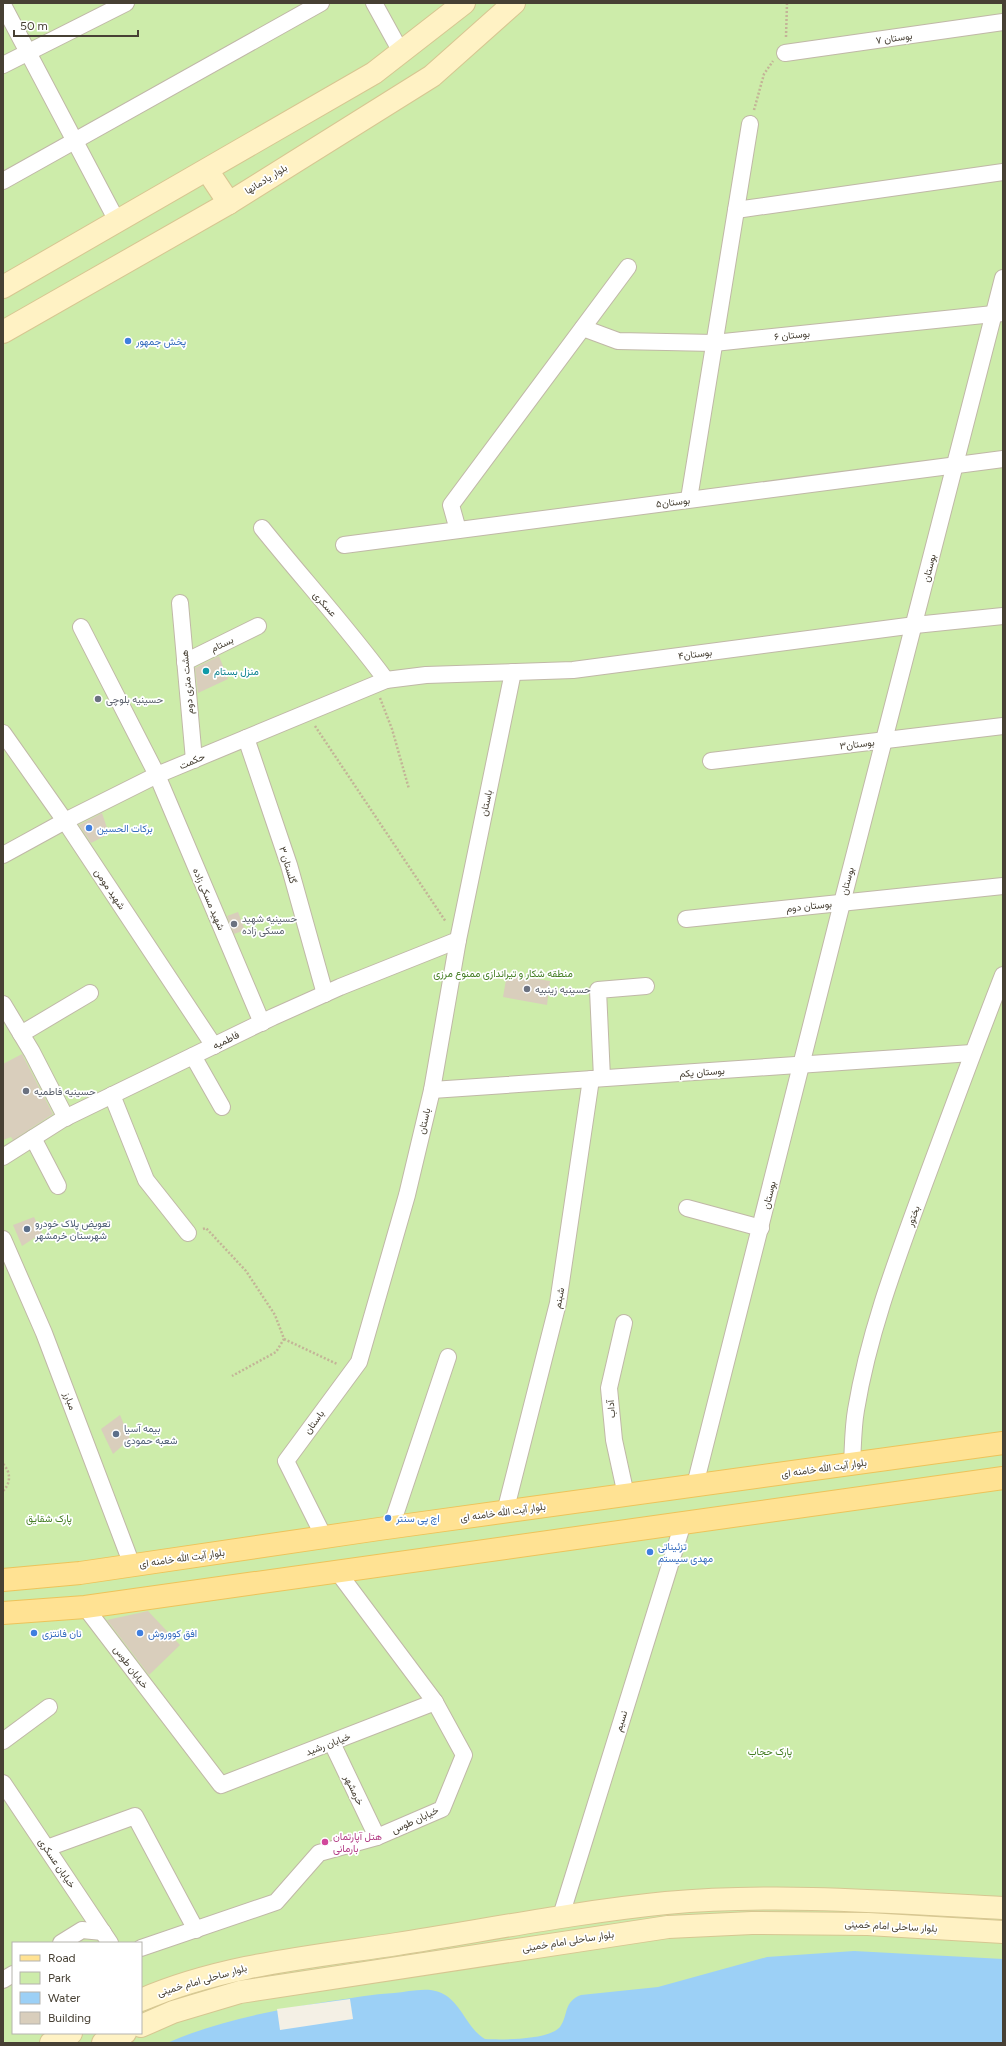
<svg xmlns="http://www.w3.org/2000/svg" width="1006" height="2046" font-family="Figtree,Vazirmatn,sans-serif">
<style>
.green{fill:#cdecaa;fill-rule:evenodd}
.water{fill:#9cd0f6}
.pier{fill:#f4f0e5}
.building{fill:#d9cebc}
.lines{fill:none;stroke-linecap:round;stroke-linejoin:round}
.street-casing{stroke:#c0b8a7;stroke-width:18}
.secondary-casing{stroke:#d7c691;stroke-width:24}
.primary-casing{stroke:#edc35a;stroke-width:24}
.path{stroke:#c3b497;stroke-width:2.5;stroke-dasharray:2 2;stroke-linecap:butt}
.street{stroke:#fff;stroke-width:16}
.secondary{stroke:#fff2c4;stroke-width:22}
.primary{stroke:#ffe293;stroke-width:22}
.shop-dot{fill:#3f7fe0;stroke:#fff;stroke-width:1.5}
.culture-dot{fill:#0f9aa8;stroke:#fff;stroke-width:1.5}
.worship-dot{fill:#6b7280;stroke:#fff;stroke-width:1.5}
.service-dot{fill:#5c6f8a;stroke:#fff;stroke-width:1.5}
.hotel-dot{fill:#d1479c;stroke:#fff;stroke-width:1.5}
.labels{text-anchor:middle;dominant-baseline:central;stroke-width:3.5;stroke-linejoin:round;paint-order:stroke}
.street-label{font-size:10px;fill:#474034;stroke:#fff}
.shop-label{font-size:10px;fill:#366cbe;stroke:#fff;text-anchor:start}
.culture-label{font-size:10px;fill:#0d838f;stroke:#fff;text-anchor:start}
.worship-label{font-size:10px;fill:#5b616d;stroke:#fff;text-anchor:start}
.park-label{font-size:10px;fill:#437d22;stroke:#fff}
.service-label{font-size:10px;fill:#4e5e75;stroke:#fff;text-anchor:start}
.hotel-label{font-size:10px;fill:#b23c85;stroke:#fff;text-anchor:start}
</style>
<rect width="100%" height="100%" fill="#f4f0e5"/>
<path class="green" d="M3,3h1000v2040h-1000zM13,1943h128v90h-128z"/>
<path class="water" d="M854,1951l149,8v84h-836c52,-23 109,-33 164,-42 21,-3 42,-7 63,-8 14,-1 31,-6 45,-1 22,8 27,36 46,47 17,1 64,1 75,-12 9,-13 3,-25 21,-32l77,-8 109,-30z"/>
<path class="pier" d="M350,1999l3,20 -73,11 -3,-21z"/>
<g class="building">
<path d="M219,656l9,23 -30,14 -3,-25z"/>
<path d="M102,813l7,21 -18,9 -12,-18z"/>
<path d="M238,912l7,18 -11,4 -7,-18z"/>
<path d="M507,974l43,7 -3,24 -44,-8z"/>
<path d="M22,1054l31,60 -40,26 -2,-3 -8,3v-76z"/>
<path d="M34,1217l8,16 -20,13 -9,-21z"/>
<path d="M120,1415l10,24 -17,15 -12,-25z"/>
<path d="M148,1611l32,34 -31,30 -42,-55z"/>
</g>
<g class="lines">
<defs>
<g id="street">
<path d="M374,3l27,49"/>
<path d="M3,5l114,216"/>
<path d="M785,53l218,-31"/>
<path d="M3,65l123,-62"/>
<path d="M3,181l318,-178"/>
<path d="M736,210l267,-38"/>
<path d="M583,328l35,13 96,2 289,-30"/>
<path d="M689,499l61,-375"/>
<path d="M262,528c41,51 85,99 124,152"/>
<path d="M458,530l-7,-25 177,-238"/>
<path d="M344,545l659,-86"/>
<path d="M180,603l14,157"/>
<path d="M81,627l76,148 105,248"/>
<path d="M185,662l73,-36"/>
<path d="M3,733l62,88 149,225"/>
<path d="M246,738l43,127 36,129"/>
<path d="M711,761l292,-35"/>
<path d="M3,855l62,-34 92,-46 229,-95 40,-5 147,-5 342,-45 88,-9"/>
<path d="M686,919l317,-33"/>
<path d="M3,1004l29,48 34,66"/>
<path d="M21,1034l69,-41"/>
<path d="M193,1056l29,51"/>
<path d="M602,1078l-4,-88 48,-4"/>
<path d="M432,1090l540,-37"/>
<path d="M112,1095l34,85 42,53"/>
<path d="M33,1138l25,48"/>
<path d="M3,1157l60,-38 210,-102 67,-30 118,-47"/>
<path d="M687,1208l74,20"/>
<path d="M3,1239l41,94 88,232"/>
<path d="M624,1323l-15,65 5,52 12,55"/>
<path d="M852,1464c1,-18 1,-37 4,-54 13,-79 42,-154 69,-228 26,-70 51,-138 78,-207"/>
<path d="M695,1485l147,-582 161,-625"/>
<path d="M505,1512l53,-209 33,-224"/>
<path d="M391,1527l57,-170"/>
<path d="M324,1537l-38,-76 73,-99 48,-167 25,-105 26,-150 55,-268"/>
<path d="M85,1607l136,178 214,-83"/>
<path d="M3,1741l46,-34"/>
<path d="M332,1743l45,94"/>
<path d="M3,1783l107,160"/>
<path d="M47,1848l88,-32 61,114"/>
<path d="M560,1919l123,-396"/>
<path d="M61,1943l21,-13 21,2"/>
<path d="M141,1948l135,-46 43,-49 58,-16 65,-28 22,-54 -29,-53 -98,-131"/>
<path d="M3,1980l10,-6"/>
</g>
<g id="secondary">
<path d="M207,170l22,33"/>
<path d="M3,287l371,-214 90,-70"/>
<path d="M3,332l226,-129 203,-127 82,-73"/>
<path d="M141,2000c81,-35 170,-43 256,-56 89,-14 180,-32 269,-41 112,-10 225,-1 337,5"/>
<path d="M141,2026l32,-14 67,-20 428,-65 84,-4 116,1 135,8"/>
<path d="M51,2043l20,-10"/>
<path d="M103,2043l22,-10"/>
</g>
<g id="primary">
<path d="M3,1580l77,-7 299,-44 624,-86"/>
<path d="M3,1613l82,-6 918,-129"/>
</g>
</defs>
<use href="#street" class="street-casing"/>
<use href="#secondary" class="secondary-casing"/>
<use href="#primary" class="primary-casing"/>
<g class="path">
<path d="M786,37l1,-34"/>
<path d="M754,110l10,-36 9,-13"/>
<path d="M380,698l12,31 17,60"/>
<path d="M315,726l131,196"/>
<path d="M203,1229l3,-1 40,43 29,44 9,24 -8,13 -44,24"/>
<path d="M284,1339l53,25"/>
<path d="M3,1464c8,8 8,19 0,27"/>
</g>
<use href="#street" class="street"/>
<use href="#secondary" class="secondary"/>
<use href="#primary" class="primary"/>
</g>
<g class="shop-dot">
<circle cx="128" cy="341" r="4"/>
<circle cx="89" cy="828" r="4"/>
<circle cx="388" cy="1518" r="4"/>
<circle cx="650" cy="1552" r="4"/>
<circle cx="34" cy="1633" r="4"/>
<circle cx="140" cy="1633" r="4"/>
</g>
<circle class="culture-dot" cx="206" cy="671" r="4"/>
<g class="worship-dot">
<circle cx="98" cy="699" r="4"/>
<circle cx="234" cy="924" r="4"/>
<circle cx="527" cy="989" r="4"/>
<circle cx="26" cy="1091" r="4"/>
</g>
<g class="service-dot">
<circle cx="27" cy="1229" r="4"/>
<circle cx="116" cy="1434" r="4"/>
</g>
<circle class="hotel-dot" cx="325" cy="1842" r="4"/>
<g class="labels">
<g class="street-label">
<text transform="translate(894 38) rotate(-8)">بوستان ۷</text>
<text transform="translate(266 179) rotate(-32)">بلوار یادمانها</text>
<text transform="translate(792 335) rotate(-6)">بوستان ۶</text>
<text transform="translate(673 502) rotate(-7)">بوستان۵</text>
<text transform="translate(929 568) rotate(-76)">بوستان</text>
<text transform="translate(325 604) rotate(48)">عسکری</text>
<text transform="translate(222 644) rotate(-26)">بستام</text>
<text transform="translate(695 654) rotate(-7)">بوستان۴</text>
<text transform="translate(187 682) rotate(-95)">هشت متری دوم</text>
<text transform="translate(857 744) rotate(-7)">بوستان۳</text>
<text transform="translate(192 761) rotate(-23)">حکمت</text>
<text transform="translate(486 803) rotate(-78)">باستان</text>
<text transform="translate(288 865) rotate(73)">گلستان ۳</text>
<text transform="translate(847 881) rotate(-75)">بوستان</text>
<text transform="translate(110 889) rotate(56)">شهید مومن</text>
<text transform="translate(209 899) rotate(67)">شهید مسکی زاده</text>
<text transform="translate(809 906) rotate(-6)">بوستان دوم</text>
<text transform="translate(226 1040) rotate(-26)">فاطمیه</text>
<text transform="translate(702 1072) rotate(-4)">بوستان یکم</text>
<text transform="translate(424 1121) rotate(-77)">باستان</text>
<text transform="translate(769 1195) rotate(-76)">بوستان</text>
<text transform="translate(913 1216) rotate(-70)">بختور</text>
<text transform="translate(559 1298) rotate(-80)">شبنم</text>
<text transform="translate(70 1401) rotate(69)">مبارز</text>
<text transform="translate(611 1409) rotate(-95)">آداب</text>
<text transform="translate(314 1422) rotate(-54)">باستان</text>
<text transform="translate(824 1468) rotate(-8)">بلوار آیت الله خامنه ای</text>
<text transform="translate(503 1512) rotate(-8)">بلوار آیت الله خامنه ای</text>
<text transform="translate(182 1558) rotate(-8)">بلوار آیت الله خامنه ای</text>
<text transform="translate(131 1667) rotate(53)">خیابان طوس</text>
<text transform="translate(621 1721) rotate(-73)">نسیم</text>
<text transform="translate(328 1744) rotate(-21)">خیابان رشید</text>
<text transform="translate(354 1790) rotate(64)">خرمشهر</text>
<text transform="translate(415 1820) rotate(-25)">خیابان طوس</text>
<text transform="translate(57 1863) rotate(56)">خیابان عسکری</text>
<text transform="translate(891 1926) rotate(3)">بلوار ساحلی امام خمینی</text>
<text transform="translate(568 1941) rotate(-9)">بلوار ساحلی امام خمینی</text>
<text transform="translate(202 1980) rotate(-16)">بلوار ساحلی امام خمینی</text>
</g>
<g class="shop-label">
<text x="136" y="341">پخش جمهور</text>
<text x="97" y="828">برکات الحسین</text>
<text x="396" y="1518">اچ پی سنتر</text>
<text x="658" y="1546">تزئیناتی<tspan x="658" dy="12">مهدی سیستم</tspan></text>
<text x="42" y="1633">نان فانتزی</text>
<text x="148" y="1633">افق کووروش</text>
</g>
<g class="culture-label">
<text x="214" y="671">منزل بستام</text>
</g>
<g class="worship-label">
<text x="106" y="699">حسینیه بلوچی</text>
<text x="242" y="918">حسینیه شهید<tspan x="242" dy="12">مسکی زاده</tspan></text>
<text x="535" y="989">حسینیه زینبیه</text>
<text x="34" y="1091">حسینیه فاطمیه</text>
</g>
<g class="park-label">
<text x="503" y="973">منطقه شکار و تیراندازی ممنوع مرزی</text>
<text x="49" y="1518">پارک شقایق</text>
<text x="770" y="1751">پارک حجاب</text>
</g>
<g class="service-label">
<text x="35" y="1223">تعویض پلاک خودرو<tspan x="35" dy="12">شهرستان خرمشهر</tspan></text>
<text x="124" y="1428">بیمه آسیا<tspan x="124" dy="12">شعبه حمودی</tspan></text>
</g>
<g class="hotel-label">
<text x="333" y="1836">هتل آپارتمان<tspan x="333" dy="12">بارمانی</tspan></text>
</g>
</g>
<rect width="1006" height="2046" fill="none" stroke="#474034" stroke-width="8"/>
<rect x="12" y="1942" width="130" height="92" fill="#ffffff" stroke="#b5b3ae"/>
<rect x="20" y="1955" width="20" height="6" fill="#ffe293" stroke="#b5b3ae"/>
<text x="48" y="1962" font-size="12" fill="#474034">Road</text>
<rect x="20" y="1972" width="20" height="12" fill="#cdecaa" stroke="#b5b3ae"/>
<text x="48" y="1982" font-size="12" fill="#474034">Park</text>
<rect x="20" y="1992" width="20" height="12" fill="#9cd0f6" stroke="#b5b3ae"/>
<text x="48" y="2002" font-size="12" fill="#474034">Water</text>
<rect x="20" y="2012" width="20" height="12" fill="#d9cebc" stroke="#b5b3ae"/>
<text x="48" y="2022" font-size="12" fill="#474034">Building</text>
<path d="M14 30v6h124v-6" fill="none" stroke="#474034" stroke-width="2"/>
<text x="20" y="30" font-size="12" fill="#474034" stroke="#ffffff" stroke-width="3" paint-order="stroke">50 m</text>
</svg>
